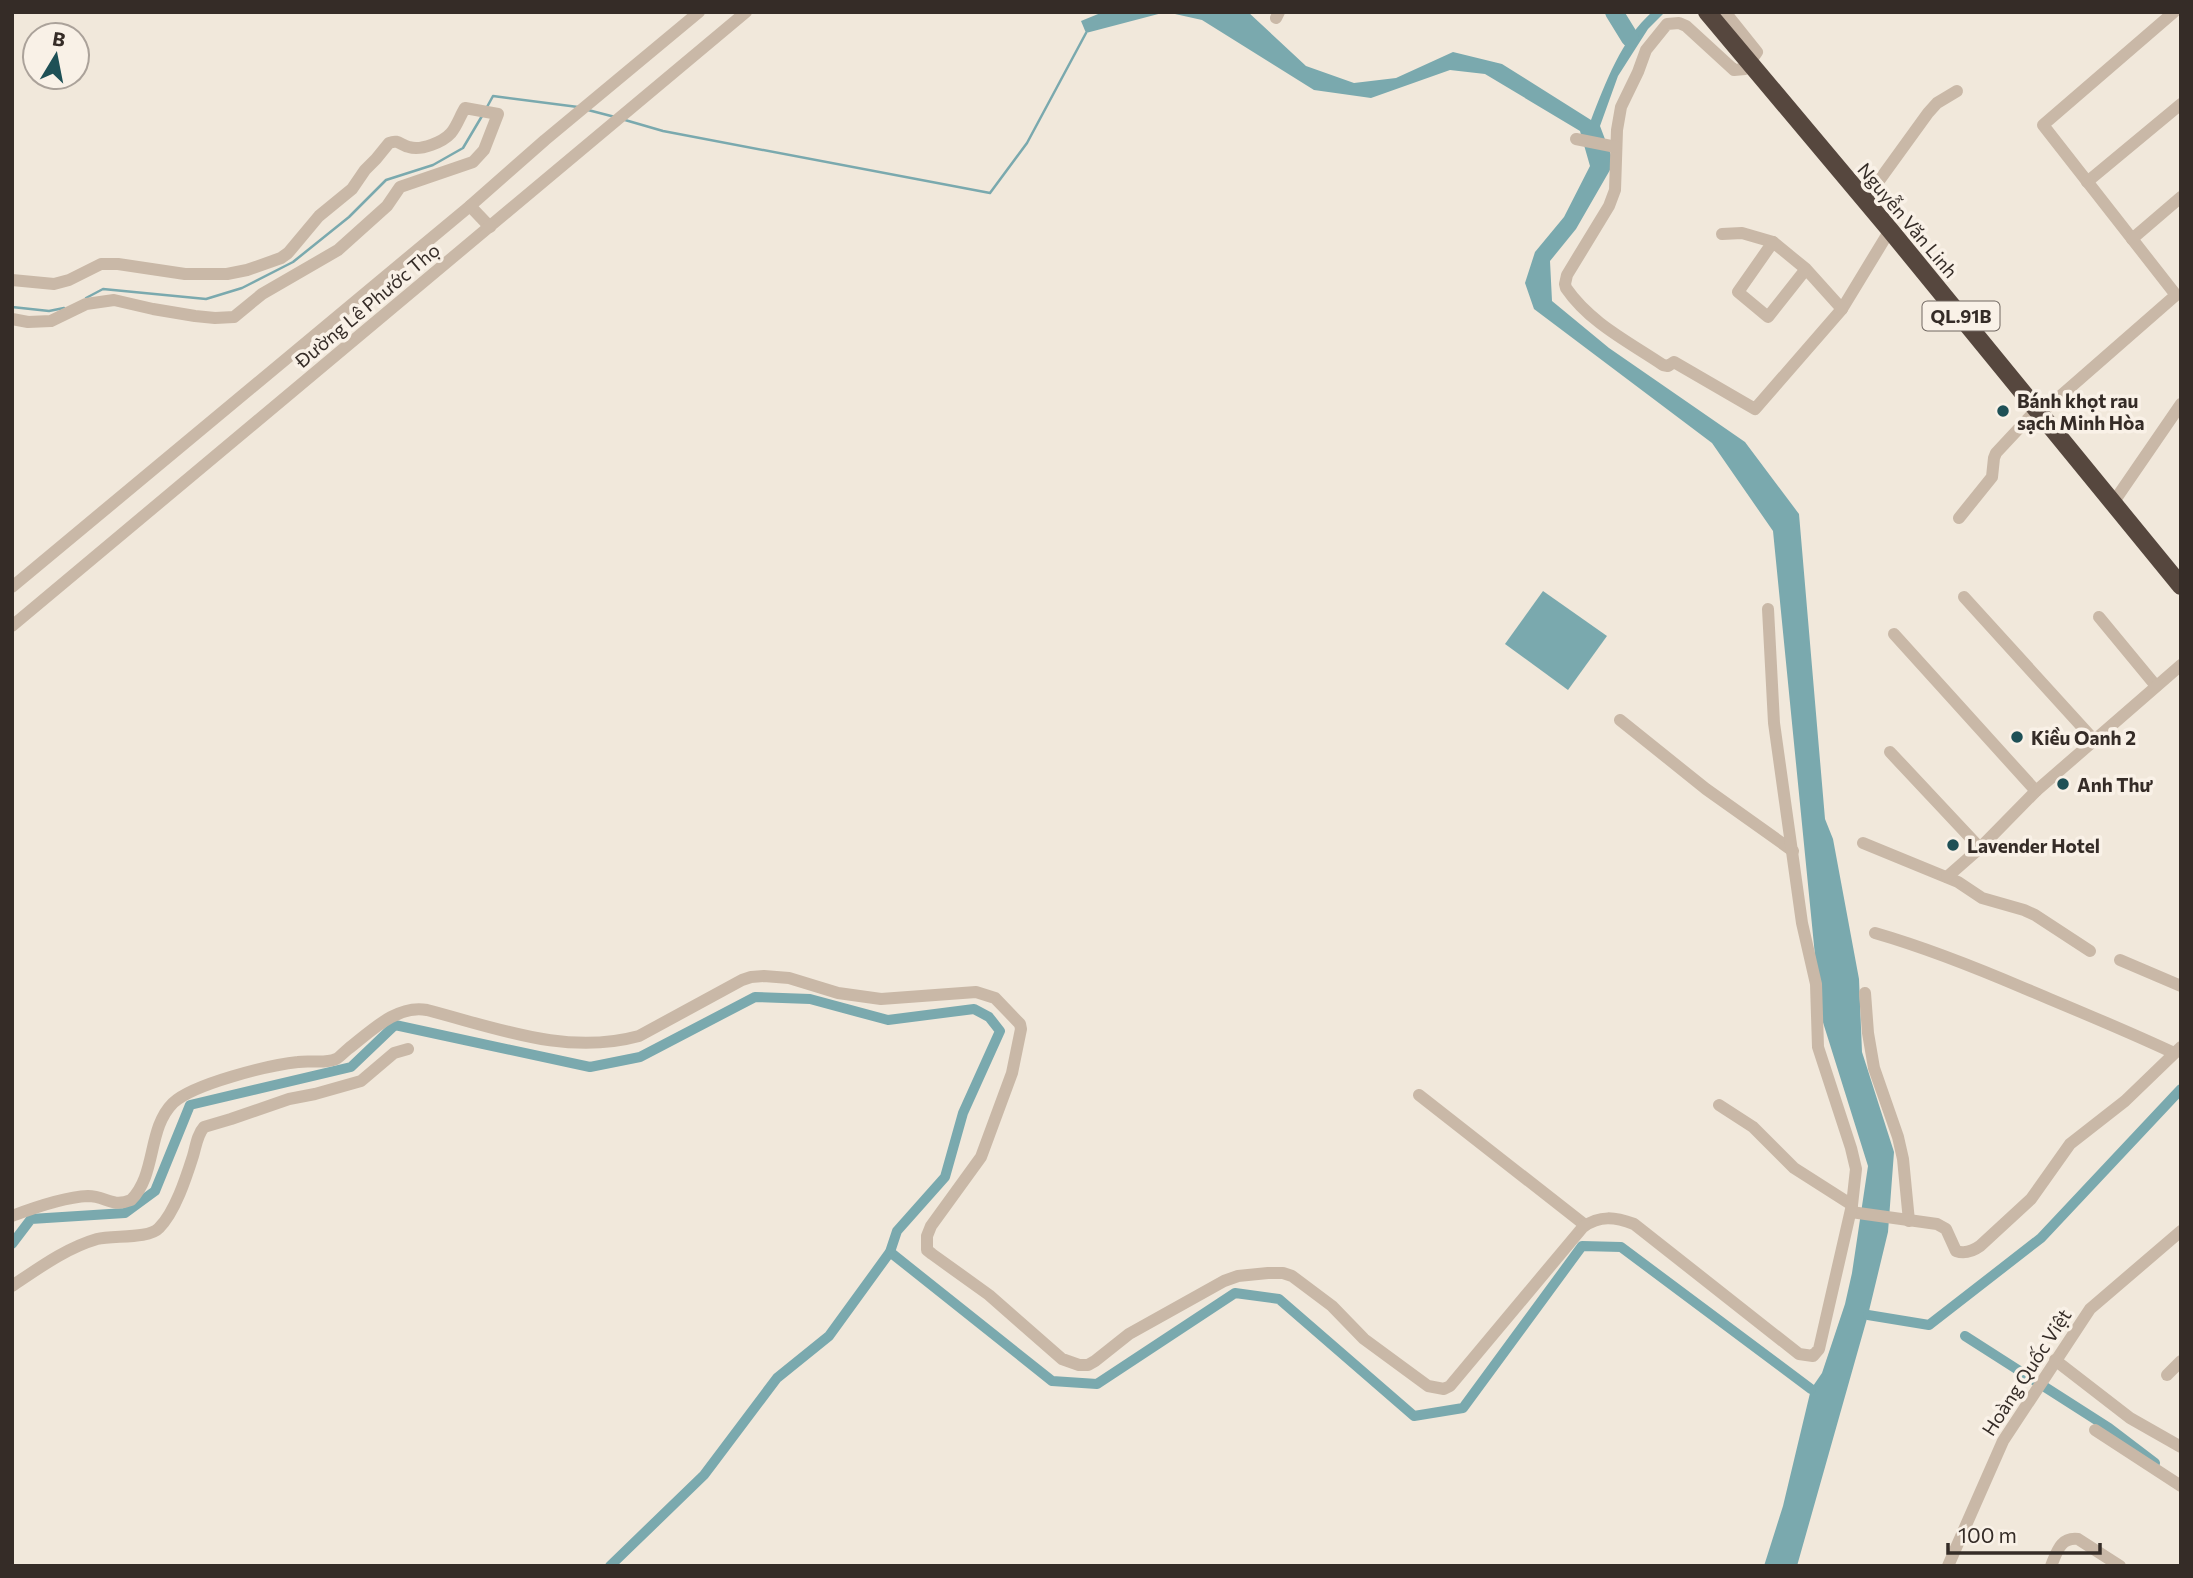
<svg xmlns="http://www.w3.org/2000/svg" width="2193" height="1578" font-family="Commissioner,sans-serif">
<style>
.water{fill:#7aa9ae}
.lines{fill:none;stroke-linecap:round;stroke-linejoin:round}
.stream{stroke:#7aa9ae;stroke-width:2.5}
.canal{stroke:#7aa9ae;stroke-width:10}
.river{stroke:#7aa9ae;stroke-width:18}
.minor{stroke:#c9b8a7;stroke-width:12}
.highway{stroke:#56473e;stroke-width:18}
.poi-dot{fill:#1e5056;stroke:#f9f1e7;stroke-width:2.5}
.labels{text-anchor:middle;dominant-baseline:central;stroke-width:7;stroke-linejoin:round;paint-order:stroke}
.shield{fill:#f9f1e7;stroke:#706761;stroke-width:2}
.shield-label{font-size:18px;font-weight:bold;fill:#352c27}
.street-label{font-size:19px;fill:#352c27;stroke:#f9f1e7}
.poi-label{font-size:19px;font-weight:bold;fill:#352c27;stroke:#f9f1e7;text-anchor:start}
</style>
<rect width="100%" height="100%" fill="#f1e8db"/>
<g class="water">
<path d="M1103,12h63l-80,21 -5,-12z"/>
<path d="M1166,12h82l58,54 48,17 42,-5 57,-26 49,12 89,56c15,-38 30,-80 61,-108h13l-17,17 -30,47 -18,50 14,37 -38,66 -26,32 2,40 57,47 136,94 54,72 26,305 8,20 26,140 3,73 32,100 -6,80 -20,83 -71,251h-33l19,-60 28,-117 11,-16 23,-69 7,-31 16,-107 -47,-150 -48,-485 -61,-88 -178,-134 -9,-26 10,-31 29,-35 26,-51 -10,-35 -95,-57 -35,-4 -79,28 -57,-8 -112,-70z"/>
<path d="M1543,591l64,45 -39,54 -63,-46z"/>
</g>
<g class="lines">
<g class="stream">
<path d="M487,107l6,-11 85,11"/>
<path d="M588,110l27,7"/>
<path d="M625,120l38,11 327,62 37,-50 59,-110"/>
<path d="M86,298l17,-9 103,10 36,-11 51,-26 56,-45 37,-37 47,-15 30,-17 19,-32"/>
<path d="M12,307l37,4 15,-3"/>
</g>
<g class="canal">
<path d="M12,1244l19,-25 94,-6 30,-22 35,-86 161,-38 44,-42 195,42 50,-10 115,-60 55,2 78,21 86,-11 15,8 11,14 -37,82 -18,64 -48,54 -7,21 -61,84 -52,42 -73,97 -94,91"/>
<path d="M890,1252l162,129 45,3 138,-91 44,6 135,117 49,-8 119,-162 39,1 190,142"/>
<path d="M1868,1315l61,10 112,-87 140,-149"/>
<path d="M1965,1336l144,92 46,35"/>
</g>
<path class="river" d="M1614,12l16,26"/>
<g class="minor">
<path d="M1725,12l32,40 -12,17 -11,1 -48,-44 -7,-3 -12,1 -21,26 -8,22 -17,35 -4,23 -2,60 -6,16 -42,69 -2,9 1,4c24,35 63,54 97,77l5,1 6,-4 81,47 87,-100"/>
<path d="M1276,18l3,-6"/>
<path d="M1576,139l40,8"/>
<path d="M2087,182l94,-78"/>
<path d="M1865,200l63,-87 9,-10 20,-12"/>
<path d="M470,206l20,21"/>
<path d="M1722,234l20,-1 31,9"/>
<path d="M2132,239l49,-42"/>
<path d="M1806,269l-33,-27 -35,50 30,25 38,-48 36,40 48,-79"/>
<path d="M12,280l42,4 15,-4 32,-16h17l67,10h42l20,-4 34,-12 7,-5 31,-37 33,-27 13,-19 11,-11 13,-16c10,-4 11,2 20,4 12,4 34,-5 42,-14 6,-7 9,-17 14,-25l33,6 -14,36 -11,12 -73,25 -13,19 -49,44 -76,44 -28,23 -19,1 -20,-2 -42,-7 -39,-9 -28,4 -35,17 -23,1 -16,-3"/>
<path d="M2041,413l135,-118 -133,-170 131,-113"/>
<path d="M2113,503l68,-99"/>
<path d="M1959,518l33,-41 2,-19 2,-5 41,-44"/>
<path d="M12,587l458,-381 75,-66 154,-128"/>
<path d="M1964,597l130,143"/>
<path d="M2099,617l57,69"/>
<path d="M12,626l734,-614"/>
<path d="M1894,634l142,157"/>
<path d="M1620,720l86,69 87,62"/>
<path d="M1890,752l90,96"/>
<path d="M1863,843l95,39 24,16 42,12 11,5 55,36"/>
<path d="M1947,877l33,-29 56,-57 145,-126"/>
<path d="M1875,933c52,15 102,35 151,56 50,21 99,41 148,64"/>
<path d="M2120,960l61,26"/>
<path d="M1865,993l3,40 6,35 24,69 5,22 6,62"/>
<path d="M1419,1095l166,130"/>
<path d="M1719,1105l34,22 41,41 58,37"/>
<path d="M1851,1212l86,12 9,5 10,22c9,3 17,0 24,-5l51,-47 39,-55 55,-43 56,-54"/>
<path d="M12,1216c21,-8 54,-19 76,-20 18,0 23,12 43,4 26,-26 16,-71 42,-97 20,-19 96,-38 125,-41 12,-2 27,2 38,-3 4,-2 8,-7 12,-10 22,-17 49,-45 79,-39 70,18 139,46 212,26l103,-56 9,-3 13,-1 25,2 49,15 43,6 95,-7 19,6 25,26 1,5 -9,44 -31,84 -50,69 -4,10v14l5,4 57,41 73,64 17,6h9l7,-4 34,-27 95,-53 14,-5 30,-3h15l9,3 40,30 32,33 64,47 16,3 6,-3 133,-159c17,-12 32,-10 51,-3l165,130 14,2 6,-7 33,-144 4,-36 -5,-21 -33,-101 -2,-63 -14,-61 -28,-200 -6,-114"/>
<path d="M12,1286c27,-18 54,-38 85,-47 16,-4 52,0 62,-11 16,-16 27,-50 34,-72 3,-10 4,-21 11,-29l27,-8 58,-20 26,-5 46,-13 33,-28 14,-4"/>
<path d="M2055,1360l75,58 51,29"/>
<path d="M2167,1375l14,-14"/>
<path d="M2095,1430l86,56"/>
<path d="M1948,1566l55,-125 87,-132 91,-78"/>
<path d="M2051,1566c6,-14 9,-29 27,-27l42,27"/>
</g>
<path class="highway" d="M1707,12l183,218 291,356"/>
</g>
<g class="poi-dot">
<circle cx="2003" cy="411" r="7"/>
<circle cx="2017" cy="737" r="7"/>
<circle cx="2063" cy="784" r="7"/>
<circle cx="1953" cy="845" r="7"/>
</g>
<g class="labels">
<rect class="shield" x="1922.5" y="301.5" width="77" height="29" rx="5"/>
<g class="shield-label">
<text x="1961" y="316">QL.91B</text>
</g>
<g class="street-label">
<text transform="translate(1908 220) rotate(50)">Nguyễn Văn Linh</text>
<text transform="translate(367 305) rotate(-40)">Đường Lê Phước Thọ</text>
<text transform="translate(2026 1372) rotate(-57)">Hoàng Quốc Việt</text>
</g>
<g class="poi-label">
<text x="2017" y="400">Bánh khọt rau<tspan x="2017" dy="22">sạch Minh Hòa</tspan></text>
<text x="2031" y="737">Kiều Oanh 2</text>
<text x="2077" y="784">Anh Thư</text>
<text x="1967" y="845">Lavender Hotel</text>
</g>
</g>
<rect width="2193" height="1578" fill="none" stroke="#352c27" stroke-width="28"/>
<g transform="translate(56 56) rotate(10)"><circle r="33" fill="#f9f1e7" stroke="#aba29a" stroke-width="2"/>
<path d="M0-5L12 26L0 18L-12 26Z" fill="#1e5056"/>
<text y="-10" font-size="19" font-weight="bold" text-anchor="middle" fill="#352c27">B</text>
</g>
<path d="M1948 1543v10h152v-10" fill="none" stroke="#352c27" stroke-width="3.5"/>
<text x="1958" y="1543" font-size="21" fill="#352c27" stroke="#f9f1e7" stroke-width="5" paint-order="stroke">100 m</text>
</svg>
